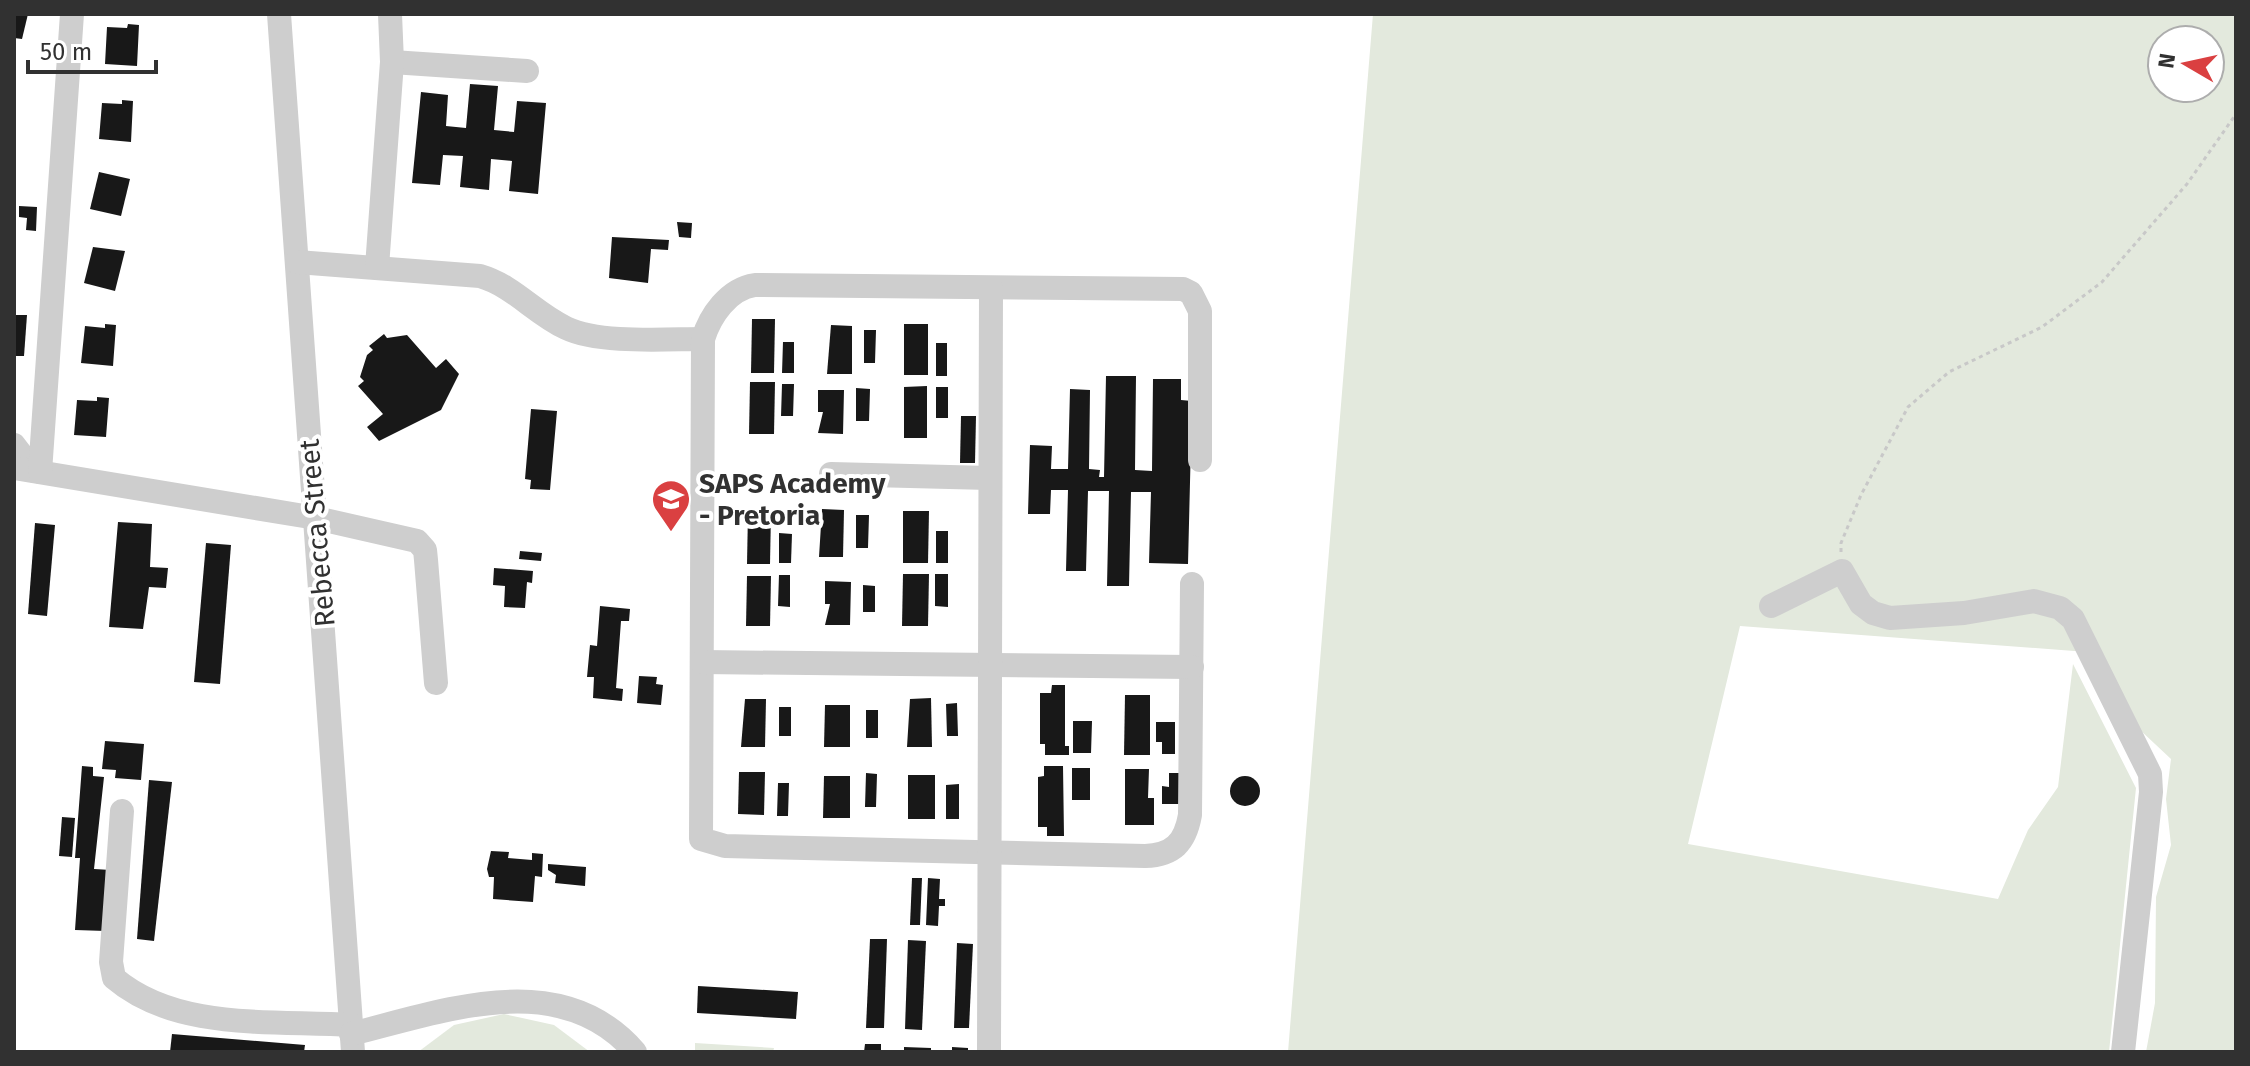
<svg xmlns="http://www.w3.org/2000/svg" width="2250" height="1066" font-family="'Fira Sans',sans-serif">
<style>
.green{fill:#e3e9dd;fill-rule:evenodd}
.building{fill:#181818}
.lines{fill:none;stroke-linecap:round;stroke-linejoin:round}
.path{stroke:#c8c8c8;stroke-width:3;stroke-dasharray:4 4;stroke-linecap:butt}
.minor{stroke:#cecece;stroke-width:24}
.labels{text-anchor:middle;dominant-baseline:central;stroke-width:8;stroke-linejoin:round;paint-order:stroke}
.poi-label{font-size:28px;font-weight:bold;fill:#313131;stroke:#fff;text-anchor:start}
.street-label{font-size:28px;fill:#313131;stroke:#fff}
</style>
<rect width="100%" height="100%" fill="#fff"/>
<g class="green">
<path d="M1373,14h863v1038h-90l9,-49 1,-106 15,-52 -5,-46 5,-40 -32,-30 -40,-79 -25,1 -334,-25 -52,218 310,55 30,-69 30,-43 15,-123 63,124 -27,264h-821zM2162,40h48v48h-48z"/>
<path d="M504,1014l50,11 36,27h-172l36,-27z"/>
<path d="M695,1043l79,5 -1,4h-78z"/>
</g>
<g class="building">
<path d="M14,14h14l-6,25 -8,-1z"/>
<path d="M128,24l11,1 -2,41 -32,-2 2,-37 20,1z"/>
<path d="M470,84l28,2 -4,44 20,2 3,-31 29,2 -8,91 -29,-3 3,-30 -21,-2 -2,31 -29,-3 3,-31 -20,-1 -3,30 -28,-2 9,-91 27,3 -2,31 20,2z"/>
<path d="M122,100l11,1 -2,41 -32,-3 3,-36 20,1z"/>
<path d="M99,172l31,7 -9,37 -31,-7z"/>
<path d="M19,206l18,1 -1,24 -10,-1 1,-12 -8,-1z"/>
<path d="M677,222l15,1 -1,15 -12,-1z"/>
<path d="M612,237l57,3 -1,10 -17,-1 -3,34 -39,-5z"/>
<path d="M93,247l32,4 -10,40 -31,-8z"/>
<path d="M16,315h11l-3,41h-10z"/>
<path d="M752,319h23l-1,54h-23z"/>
<path d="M105,324l11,1 -3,41 -32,-3 4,-37 20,2z"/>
<rect x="904" y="324" width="24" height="51"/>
<path d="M831,325l21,1v48h-25z"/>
<path d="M864,330h12l-1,33h-11z"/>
<path d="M384,334l3,4 20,-3 29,33 10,-9 13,15 -18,36 -62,31 -12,-14 16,-13 -25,-28 6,-5 -4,-4 7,-22 6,-5 -4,-4z"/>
<path d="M783,342h11v31h-12z"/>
<rect x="936" y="343" width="11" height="33"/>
<path d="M1106,376h30l-1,94 17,1 1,-92h28v21l11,1 -4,163 -39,-1 2,-71h-20l-2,94h-22l2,-95h-21l-2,80h-20l2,-81h-17l-1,24h-22l2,-69 22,1 -1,23h17l2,-80 20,1 -1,79 11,1 -1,7h5z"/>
<path d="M750,382h25l-1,52h-25z"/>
<path d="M782,384h12l-1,32h-12z"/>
<path d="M927,386v52h-23v-51z"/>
<rect x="936" y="387" width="12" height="31"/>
<path d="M856,388l14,1 -1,32h-13z"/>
<path d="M818,390h26l-1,44 -25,-1 5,-21h-5z"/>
<path d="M97,397l12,1 -3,39 -32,-2 3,-35 20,1z"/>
<path d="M531,409l26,2 -7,79 -20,-1 1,-9 -6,-1z"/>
<path d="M961,416h15l-1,47h-15z"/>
<path d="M822,509l22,1 -1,47h-24z"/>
<path d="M903,511h26l-1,52h-25z"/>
<path d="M748,512h23l-1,52h-23z"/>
<path d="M856,515h13l-1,33h-12z"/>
<path d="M118,522l34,2 -2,43 18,1 -2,20 -17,-1 -6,42 -34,-2z"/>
<path d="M35,523l20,2 -8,91 -19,-2z"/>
<rect x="936" y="531" width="12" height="32"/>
<path d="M779,533l13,1 -1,29h-12z"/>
<path d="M206,543l25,2 -11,139 -26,-2z"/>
<path d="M520,551l22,2 -1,8 -22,-2z"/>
<path d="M494,568l39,3 -1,12 -5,-1 -2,26 -21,-1 1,-21 -12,-1z"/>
<path d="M903,574h26l-1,52h-26z"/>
<path d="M935,574h13v33l-13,-1z"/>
<path d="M779,575h11v32l-12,-1z"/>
<path d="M747,576h24l-1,50h-24z"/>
<path d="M825,581l26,1 -1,43h-25l5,-21h-5z"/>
<path d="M863,585l12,1v26h-12z"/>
<path d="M600,606l30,3 -1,12h-8l-5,67 7,1 -1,12 -29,-3 1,-21h-7l3,-32 7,1z"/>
<path d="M639,676l18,1 -1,7 7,1 -2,20 -24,-2z"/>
<path d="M1052,685h13v61h4v9h-24v-11h-5v-51h11z"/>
<path d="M1125,695h25v60h-26z"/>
<path d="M931,698l1,49h-25l3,-48z"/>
<path d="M745,699h21l-1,48h-24z"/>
<path d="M957,703l1,33h-11l-1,-32z"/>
<path d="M825,705h25v42h-26z"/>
<rect x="779" y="707" width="12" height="29"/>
<rect x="866" y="710" width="12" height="28"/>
<path d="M1073,721h19l-1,32h-18z"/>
<path d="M1156,722h19v32h-13v-12h-6z"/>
<path d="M105,741l39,3 -3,36 -26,-2 1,-8 -14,-1z"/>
<path d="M82,766l11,1v9l11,1 -10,92 17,1 -5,61 -31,-1 5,-72h-5z"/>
<path d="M1044,766h19l1,70h-17v-9h-9v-50l6,-1z"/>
<rect x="1072" y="768" width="18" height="32"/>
<path d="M1125,769h24l-1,29h6v27h-29z"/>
<path d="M739,772h26l-1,43 -26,-1z"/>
<path d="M866,773l11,1 -1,33h-11z"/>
<path d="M1169,773h10v31h-17v-18l7,1z"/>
<rect x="908" y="775" width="27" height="44"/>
<path d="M824,776h26v42h-27z"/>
<circle cx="1245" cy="791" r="15"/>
<path d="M149,780l23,2 -18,159 -17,-2z"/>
<path d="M778,783h11l-1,33h-11z"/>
<path d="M959,784v35h-13v-34z"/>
<path d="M62,817l13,1 -3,39 -13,-1z"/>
<path d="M491,851l18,1 -1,6 24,2v-7l11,1 -1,23 -7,-1 -2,26 -40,-3 1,-22h-5l-2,-8z"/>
<path d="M548,864l38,3 -1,19 -30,-3 1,-8 -8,-5z"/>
<path d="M912,878h10l-2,47h-10z"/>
<path d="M928,878l12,1 -1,20h6v7h-6l-1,20 -12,-1z"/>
<path d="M870,939h17l-3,89h-18z"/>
<path d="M908,940l18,1 -4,89 -17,-1z"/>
<path d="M957,943l16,1 -4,84h-15z"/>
<path d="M698,986l100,6 -2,27 -99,-6z"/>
<path d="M172,1034l133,11 -1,7h-134z"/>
<path d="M865,1044h16v8h-17z"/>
<path d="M904,1047l27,1v4h-27z"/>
<path d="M952,1047l16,1v4h-16z"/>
</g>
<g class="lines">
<path class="path" d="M1841,552v-9l20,-48 47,-88 41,-35 93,-45 60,-45 85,-98 49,-70"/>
<g class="minor">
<path d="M279,14l74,1038"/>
<path d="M392,62l135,9"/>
<path d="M297,262l183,14c34,10 54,37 86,52 33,16 100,11 137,11"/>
<path d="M377,267l15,-205 -2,-48"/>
<path d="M14,445l20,26"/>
<path d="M14,468l302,50 101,23 8,9 1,10 10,123"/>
<path d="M40,472l32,-458"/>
<path d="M831,474l158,4"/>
<path d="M1192,584l-2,231c-5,28 -17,40 -45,41l-420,-10 -24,-7 2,-500c7,-23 25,-50 52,-54l428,4 8,4 9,18v149"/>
<path d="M1771,606l71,-35 19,33 12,9 17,5 74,-5 70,-12 26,7 13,11 77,155 1,18 -28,260"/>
<path d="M702,662l490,5"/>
<path d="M122,811l-11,151 3,16c62,53 159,42 237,47"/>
<path d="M351,1034c93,-23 210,-68 284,18"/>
<path d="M989,1052l2,-763"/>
</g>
</g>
<defs>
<symbol id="university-pin" viewBox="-11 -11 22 30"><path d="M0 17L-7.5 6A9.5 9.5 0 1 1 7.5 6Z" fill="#da4041" stroke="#fff"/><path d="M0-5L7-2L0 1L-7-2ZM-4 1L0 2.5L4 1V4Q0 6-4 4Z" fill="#fff"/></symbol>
</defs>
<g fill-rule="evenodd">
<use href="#university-pin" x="649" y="477" width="44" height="60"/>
</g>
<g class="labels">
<g class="poi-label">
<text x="699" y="483">SAPS Academy<tspan x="699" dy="32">- Pretoria</tspan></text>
</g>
<g class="street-label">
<text transform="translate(317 533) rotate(-95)">Rebecca Street</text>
</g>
</g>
<rect width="2250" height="1066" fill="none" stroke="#313131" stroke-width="32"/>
<g transform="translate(2186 64) rotate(279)"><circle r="38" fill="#ffffff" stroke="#adadad" stroke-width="2"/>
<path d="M0-6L14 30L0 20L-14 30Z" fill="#da4041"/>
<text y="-12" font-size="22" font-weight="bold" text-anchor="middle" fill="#313131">N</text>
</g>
<path d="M28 60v12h128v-12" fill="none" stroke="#313131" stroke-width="4"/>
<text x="40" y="60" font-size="24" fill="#313131" stroke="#ffffff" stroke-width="6" paint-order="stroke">50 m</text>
</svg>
